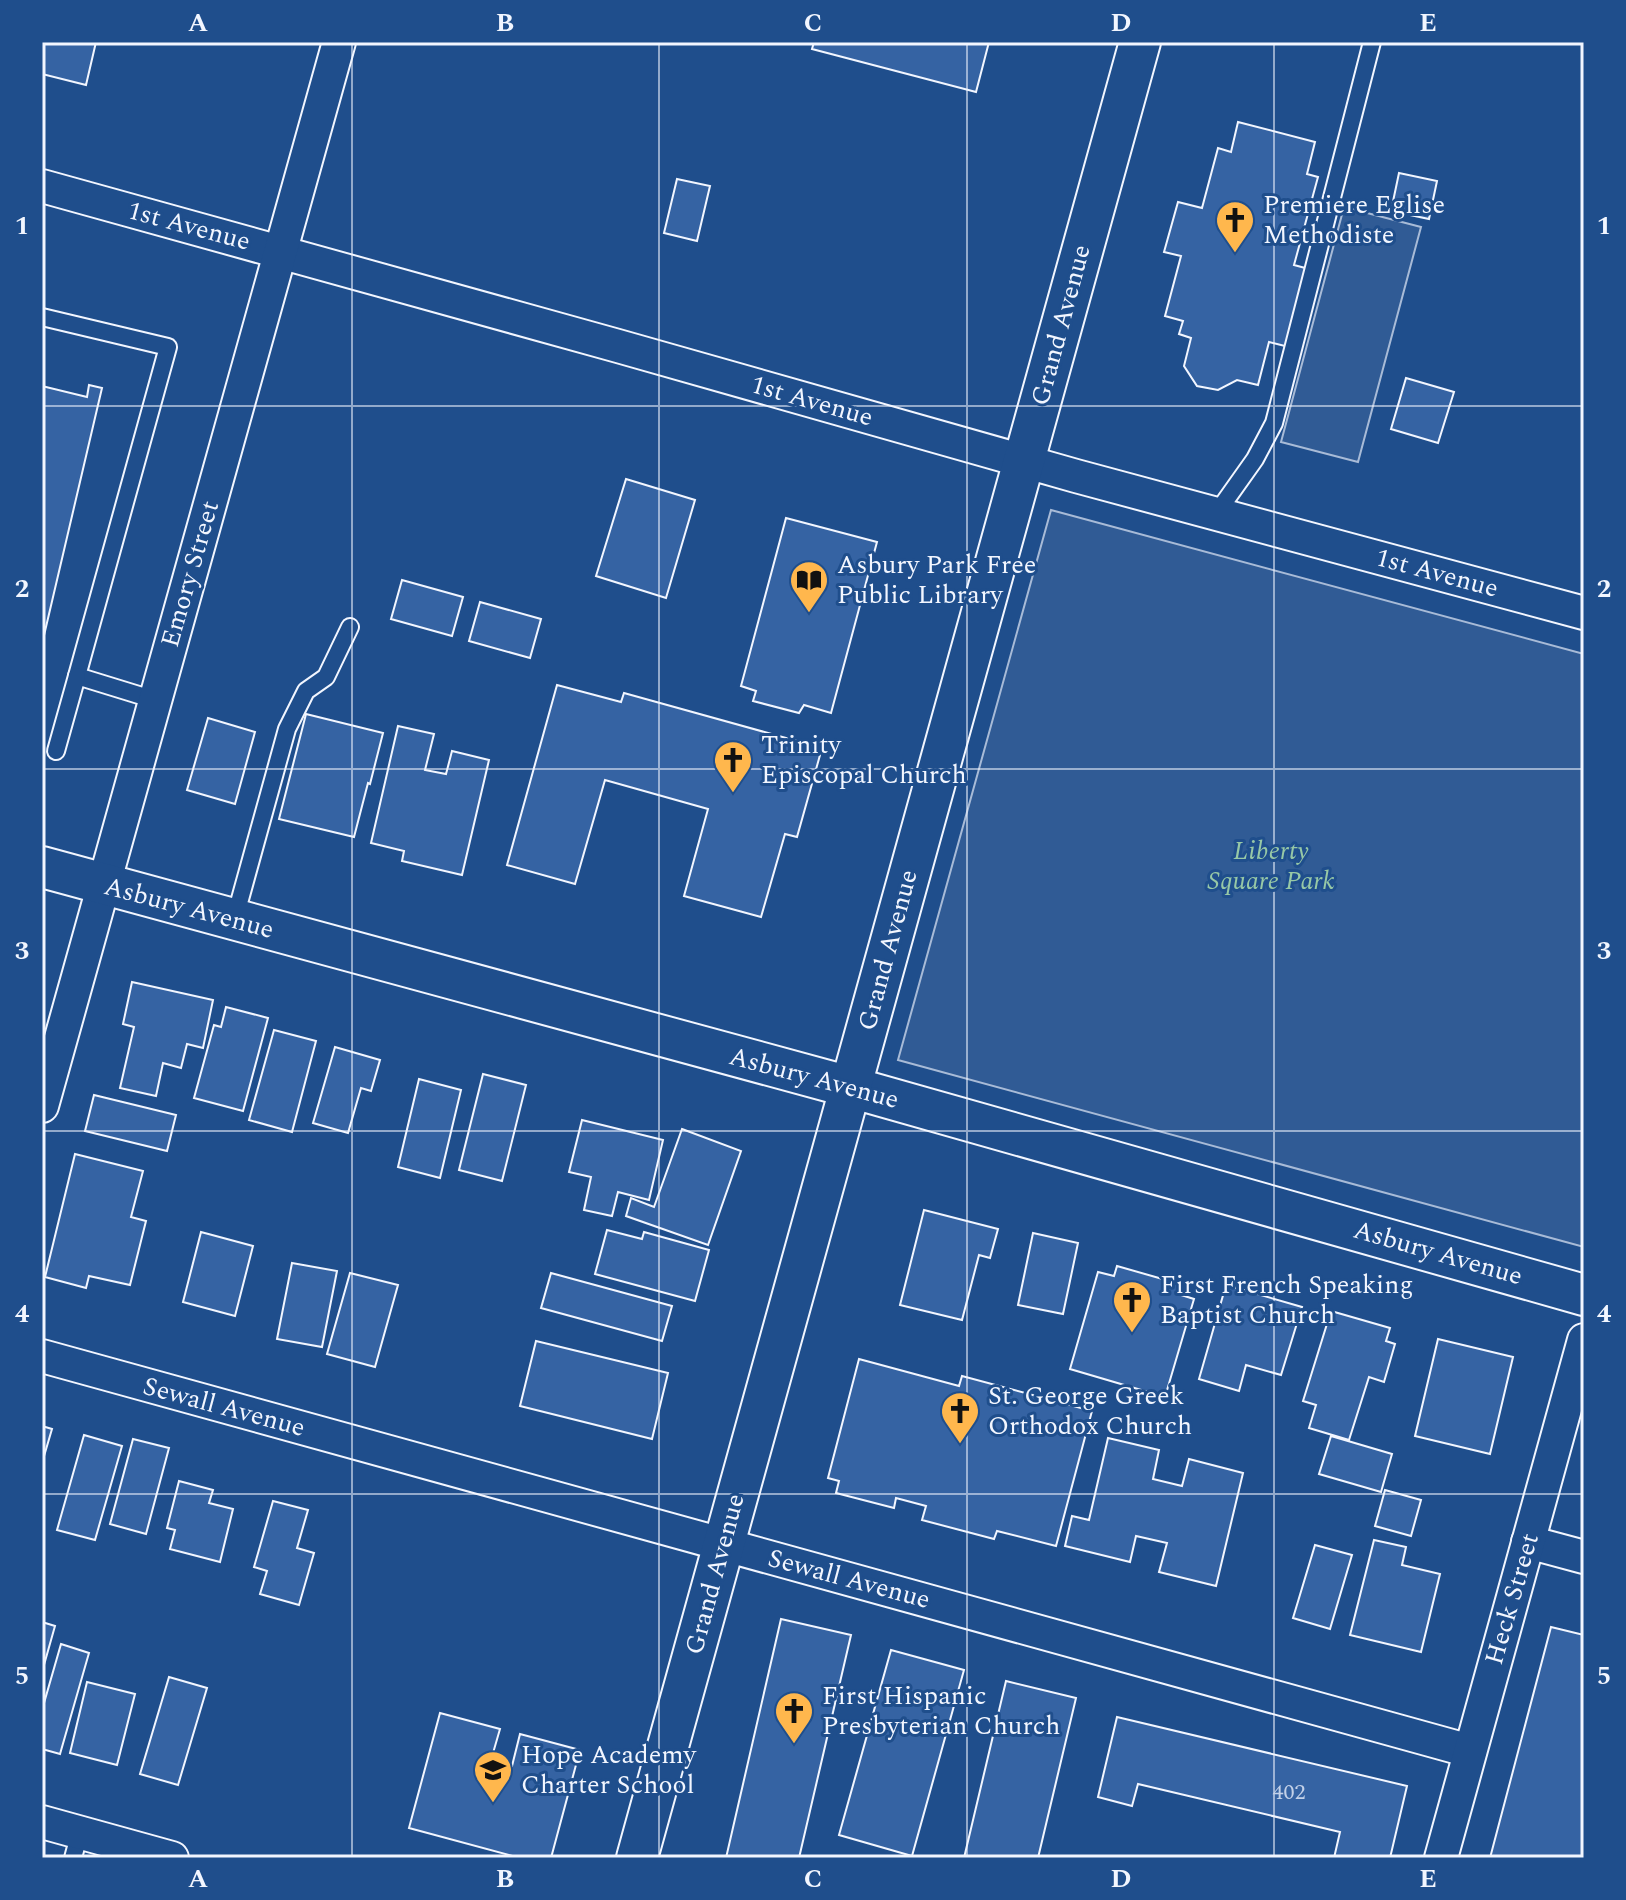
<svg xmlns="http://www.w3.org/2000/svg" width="1626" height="1900" font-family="Spectral,serif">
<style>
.built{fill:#305b95;stroke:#a8bbd7;stroke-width:2}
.building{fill:#3563a3;stroke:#f2f6ff;stroke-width:2}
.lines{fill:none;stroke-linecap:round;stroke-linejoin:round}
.service-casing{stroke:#f2f6ff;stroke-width:20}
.minor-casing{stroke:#f2f6ff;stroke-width:36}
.tertiary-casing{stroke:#f2f6ff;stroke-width:44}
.service{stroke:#1f4e8c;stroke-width:16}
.minor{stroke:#1f4e8c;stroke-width:32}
.tertiary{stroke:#1f4e8c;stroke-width:40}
.grid{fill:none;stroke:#f2f6ff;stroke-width:2;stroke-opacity:0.55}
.labels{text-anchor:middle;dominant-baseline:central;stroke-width:6;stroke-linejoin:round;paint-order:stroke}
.number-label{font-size:22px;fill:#c3d1e8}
.poi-label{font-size:26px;fill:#f2f6ff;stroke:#1f4e8c;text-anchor:start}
.street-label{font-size:26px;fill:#f2f6ff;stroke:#1f4e8c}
.park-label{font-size:26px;font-style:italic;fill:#97c8a6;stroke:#1f4e8c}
.neatline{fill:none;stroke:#f2f6ff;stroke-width:3}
.grid-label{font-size:26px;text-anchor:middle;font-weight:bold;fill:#f2f6ff}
</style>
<rect width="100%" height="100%" fill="#1f4e8c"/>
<g class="built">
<path d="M1344,207l77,20 -63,235 -77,-20z"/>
<path d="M1051,510l533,144v593l-686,-187z"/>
</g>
<g class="building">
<path d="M42,42h54l-10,43 -44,-11z"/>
<path d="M814,42h175l-13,50 -164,-43z"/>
<path d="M1238,122l77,20 -8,32 11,3 -24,88 15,4 -20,78 -20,-5 -11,43 -21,-5 -19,10 -21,-4 -13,-20 7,-28 -12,-4 4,-13 -18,-5 16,-60 -17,-4 14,-50 24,6 16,-60 13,4z"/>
<path d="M1399,173l38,8 -8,38 -38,-8z"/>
<path d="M677,179l33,7 -13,55 -33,-8z"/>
<path d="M1406,378l48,14 -16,51 -47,-14z"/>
<path d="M89,385l13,3 -60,256v-258l45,11z"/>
<path d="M626,479l69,21 -29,98 -70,-22z"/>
<path d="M786,518l91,24 -46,171 -27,-8 -5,8 -46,-12 3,-10 -15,-5z"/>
<path d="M402,580l61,17 -11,39 -61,-17z"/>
<path d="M480,602l61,17 -11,39 -61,-17z"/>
<path d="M557,685l64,17 3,-9 198,55 -25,89 -12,-3 -24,83 -77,-21 24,-87 -103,-29 -30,104 -68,-19z"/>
<path d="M306,714l77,19 -13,51 -2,-1 -14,54 -75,-18z"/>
<path d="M208,718l47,14 -20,72 -48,-14z"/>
<path d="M398,726l36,8 -9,36 21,4 6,-23 37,9 -27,115 -60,-14 2,-10 -33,-8z"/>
<path d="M132,982l81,18 -10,48 -16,-4 -6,24 -18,-5 -7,33 -36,-8 14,-61 -11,-3z"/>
<path d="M226,1007l42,11 -25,93 -49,-13 20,-73 7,2z"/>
<path d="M274,1030l42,11 -24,91 -43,-12z"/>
<path d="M335,1047l45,13 -9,31 -10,-3 -13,45 -35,-10z"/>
<path d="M483,1074l43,11 -24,96 -43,-11z"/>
<path d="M419,1079l42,11 -21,88 -42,-11z"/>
<path d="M94,1095l82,20 -9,36 -82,-20z"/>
<path d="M582,1120l81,20 -14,60 -31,-8 -6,24 -28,-6 7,-33 -22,-5z"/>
<path d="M682,1129l59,22 -33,94 -82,-29 5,-18 23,9z"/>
<path d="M75,1154l68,17 -12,46 15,4 -16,64 -41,-9 -3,12 -41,-11z"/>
<path d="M924,1210l74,19 -8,29 -11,-3 -17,65 -62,-15z"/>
<path d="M607,1230l35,9 2,-7 65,18 -14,51 -100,-27z"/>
<path d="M201,1232l52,14 -18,70 -52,-14z"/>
<path d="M1033,1233l45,10 -15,71 -45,-9z"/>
<path d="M292,1263l45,8 -15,76 -45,-8z"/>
<path d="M1117,1266l63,18 -2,10 16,5 -29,98 -95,-28 28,-97 16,4z"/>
<path d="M350,1273l48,12 -23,82 -48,-13z"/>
<path d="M551,1273l121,33 -10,35 -121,-33z"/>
<path d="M1226,1285l76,22 -21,68 -35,-10 -7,26 -40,-12z"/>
<path d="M1331,1311l59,17 -4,13 9,3 -11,38 -15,-5 -20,63 -40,-12 7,-23 -13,-4z"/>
<path d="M1438,1339l75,18 -23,97 -75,-18z"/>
<path d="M536,1341l132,32 -16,66 -132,-33z"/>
<path d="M859,1359l100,27 3,-10 130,35 -36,135 -59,-15 -3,8 -72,-19 4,-14 -30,-8 -2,10 -58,-15 3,-12 -11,-3z"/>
<path d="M42,1426l10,3 -10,34z"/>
<path d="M84,1435l38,11 -27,94 -38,-10z"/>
<path d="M1331,1436l61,18 -11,38 -62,-18z"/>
<path d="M1108,1438l51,12 -6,29 29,7 7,-27 54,14 -27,113 -57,-14 8,-29 -31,-7 -6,26 -65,-16 7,-30 17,4z"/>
<path d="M133,1439l36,9 -23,86 -36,-10z"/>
<path d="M179,1481l34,9 -4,13 24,6 -13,53 -50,-13 5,-19 -8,-2z"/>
<path d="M1385,1490l36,10 -10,36 -36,-10z"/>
<path d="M273,1501l35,9 -11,38 17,5 -15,52 -39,-11 7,-23 -13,-4z"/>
<path d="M1374,1540l32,7 -4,18 38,9 -19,78 -71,-17z"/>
<path d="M1315,1545l37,10 -22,74 -37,-11z"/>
<path d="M781,1619l70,16 -52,223h-73z"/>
<path d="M42,1622l13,4 -13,46z"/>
<path d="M1551,1627l33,8v223h-94z"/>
<path d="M61,1644l28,9 -29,101 -18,-5v-39z"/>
<path d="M891,1650l73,20 -52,186 -73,-21z"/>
<path d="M169,1677l38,11 -29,97 -38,-11z"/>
<path d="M1006,1681l70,17 -38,160h-74z"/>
<path d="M87,1682l48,12 -18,71 -47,-12z"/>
<path d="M440,1713l60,16 -9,31 21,6 8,-32 60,16 -29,108h-31l-111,-30z"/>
<path d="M1117,1717l290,69 -17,72h-56l6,-26 -202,-48 -6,22 -34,-9z"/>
</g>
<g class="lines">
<defs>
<g id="service">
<path d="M42,317l126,30 -91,329 78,24"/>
<path d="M1216,514l39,-55 19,-36 98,-381"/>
<path d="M56,751l21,-75"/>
<path d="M234,921l53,-192 19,-38 20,-14 24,-50"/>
<path d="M73,1858l7,-26"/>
</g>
<g id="minor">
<path d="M42,186l576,160 458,130 508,137"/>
<path d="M42,1106l297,-1064"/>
<path d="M42,1356l1428,395"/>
<path d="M1528,1542l56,15"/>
<path d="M42,1822l130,36"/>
<path d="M1441,1858l143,-518"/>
</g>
<g id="tertiary">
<path d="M42,867l808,220 734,208"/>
<path d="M637,1858l503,-1816"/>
</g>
</defs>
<use href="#service" class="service-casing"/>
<use href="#minor" class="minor-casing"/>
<use href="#tertiary" class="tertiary-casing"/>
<use href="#service" class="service"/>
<use href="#minor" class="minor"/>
<use href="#tertiary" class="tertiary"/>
</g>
<path class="grid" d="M352,42v1816M659,42v1816M967,42v1816M1274,42v1816M42,406h1542M42,769h1542M42,1131h1542M42,1494h1542"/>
<defs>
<symbol id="church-pin" viewBox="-11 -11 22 30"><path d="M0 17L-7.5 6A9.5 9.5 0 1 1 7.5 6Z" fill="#ffb74d" stroke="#1f4e8c"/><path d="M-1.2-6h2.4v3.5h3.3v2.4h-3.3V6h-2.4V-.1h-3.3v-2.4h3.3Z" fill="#111"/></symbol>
<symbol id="library-pin" viewBox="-11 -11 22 30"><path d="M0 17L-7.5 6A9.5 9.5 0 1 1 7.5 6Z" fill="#ffb74d" stroke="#1f4e8c"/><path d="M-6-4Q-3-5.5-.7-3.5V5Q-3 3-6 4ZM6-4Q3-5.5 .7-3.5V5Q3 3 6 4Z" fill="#111"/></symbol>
<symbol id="school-pin" viewBox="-11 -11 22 30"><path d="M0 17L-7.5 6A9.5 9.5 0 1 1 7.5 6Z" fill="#ffb74d" stroke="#1f4e8c"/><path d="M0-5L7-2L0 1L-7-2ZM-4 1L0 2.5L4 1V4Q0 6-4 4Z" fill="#111"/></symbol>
</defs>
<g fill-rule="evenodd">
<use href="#church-pin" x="1213" y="198" width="44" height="60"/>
<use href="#library-pin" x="787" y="558" width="44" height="60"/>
<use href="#church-pin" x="711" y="738" width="44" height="60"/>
<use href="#church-pin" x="1110" y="1278" width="44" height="60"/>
<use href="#church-pin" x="938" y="1389" width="44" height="60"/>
<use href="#church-pin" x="772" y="1689" width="44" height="60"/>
<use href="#school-pin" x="471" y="1748" width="44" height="60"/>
</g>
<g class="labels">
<g class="number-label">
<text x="1289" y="1792">402</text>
</g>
<g class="poi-label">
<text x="1263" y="205">Premiere Eglise<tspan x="1263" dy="30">Methodiste</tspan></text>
<text x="837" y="565">Asbury Park Free<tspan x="837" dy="30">Public Library</tspan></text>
<text x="761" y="745">Trinity<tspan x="761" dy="30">Episcopal Church</tspan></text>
<text x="1160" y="1285">First French Speaking<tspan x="1160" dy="30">Baptist Church</tspan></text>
<text x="988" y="1396">St. George Greek<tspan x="988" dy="30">Orthodox Church</tspan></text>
<text x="822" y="1696">First Hispanic<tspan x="822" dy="30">Presbyterian Church</tspan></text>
<text x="521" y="1755">Hope Academy<tspan x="521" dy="30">Charter School</tspan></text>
</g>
<g class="street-label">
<text transform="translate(189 226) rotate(15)">1st Avenue</text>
<text transform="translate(1061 325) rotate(-75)">Grand Avenue</text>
<text transform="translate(812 401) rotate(16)">1st Avenue</text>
<text transform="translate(1437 573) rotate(15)">1st Avenue</text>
<text transform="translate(190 574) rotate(-74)">Emory Street</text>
<text transform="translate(189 908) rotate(15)">Asbury Avenue</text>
<text transform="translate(888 950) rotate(-75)">Grand Avenue</text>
<text transform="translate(814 1078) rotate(15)">Asbury Avenue</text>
<text transform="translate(1438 1253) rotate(16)">Asbury Avenue</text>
<text transform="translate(224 1407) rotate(15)">Sewall Avenue</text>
<text transform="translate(715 1574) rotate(-75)">Grand Avenue</text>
<text transform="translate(849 1579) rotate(15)">Sewall Avenue</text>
<text transform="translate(1512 1599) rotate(-74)">Heck Street</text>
</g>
<g class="park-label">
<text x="1271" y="851">Liberty<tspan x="1271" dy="30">Square Park</tspan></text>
</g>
</g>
<rect width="1626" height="1900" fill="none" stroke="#1f4e8c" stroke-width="88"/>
<rect x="44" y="44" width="1538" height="1812" class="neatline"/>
<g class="grid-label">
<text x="198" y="31">A</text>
<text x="505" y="31">B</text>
<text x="813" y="31">C</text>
<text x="1121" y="31">D</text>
<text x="1428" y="31">E</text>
<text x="22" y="234">1</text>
<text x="1604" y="234">1</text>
<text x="22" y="597">2</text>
<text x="1604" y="597">2</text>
<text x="22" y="959">3</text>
<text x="1604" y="959">3</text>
<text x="22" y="1322">4</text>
<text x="1604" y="1322">4</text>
<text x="22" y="1684">5</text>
<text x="1604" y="1684">5</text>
<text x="198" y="1887">A</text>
<text x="505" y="1887">B</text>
<text x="813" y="1887">C</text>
<text x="1121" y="1887">D</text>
<text x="1428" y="1887">E</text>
</g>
</svg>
